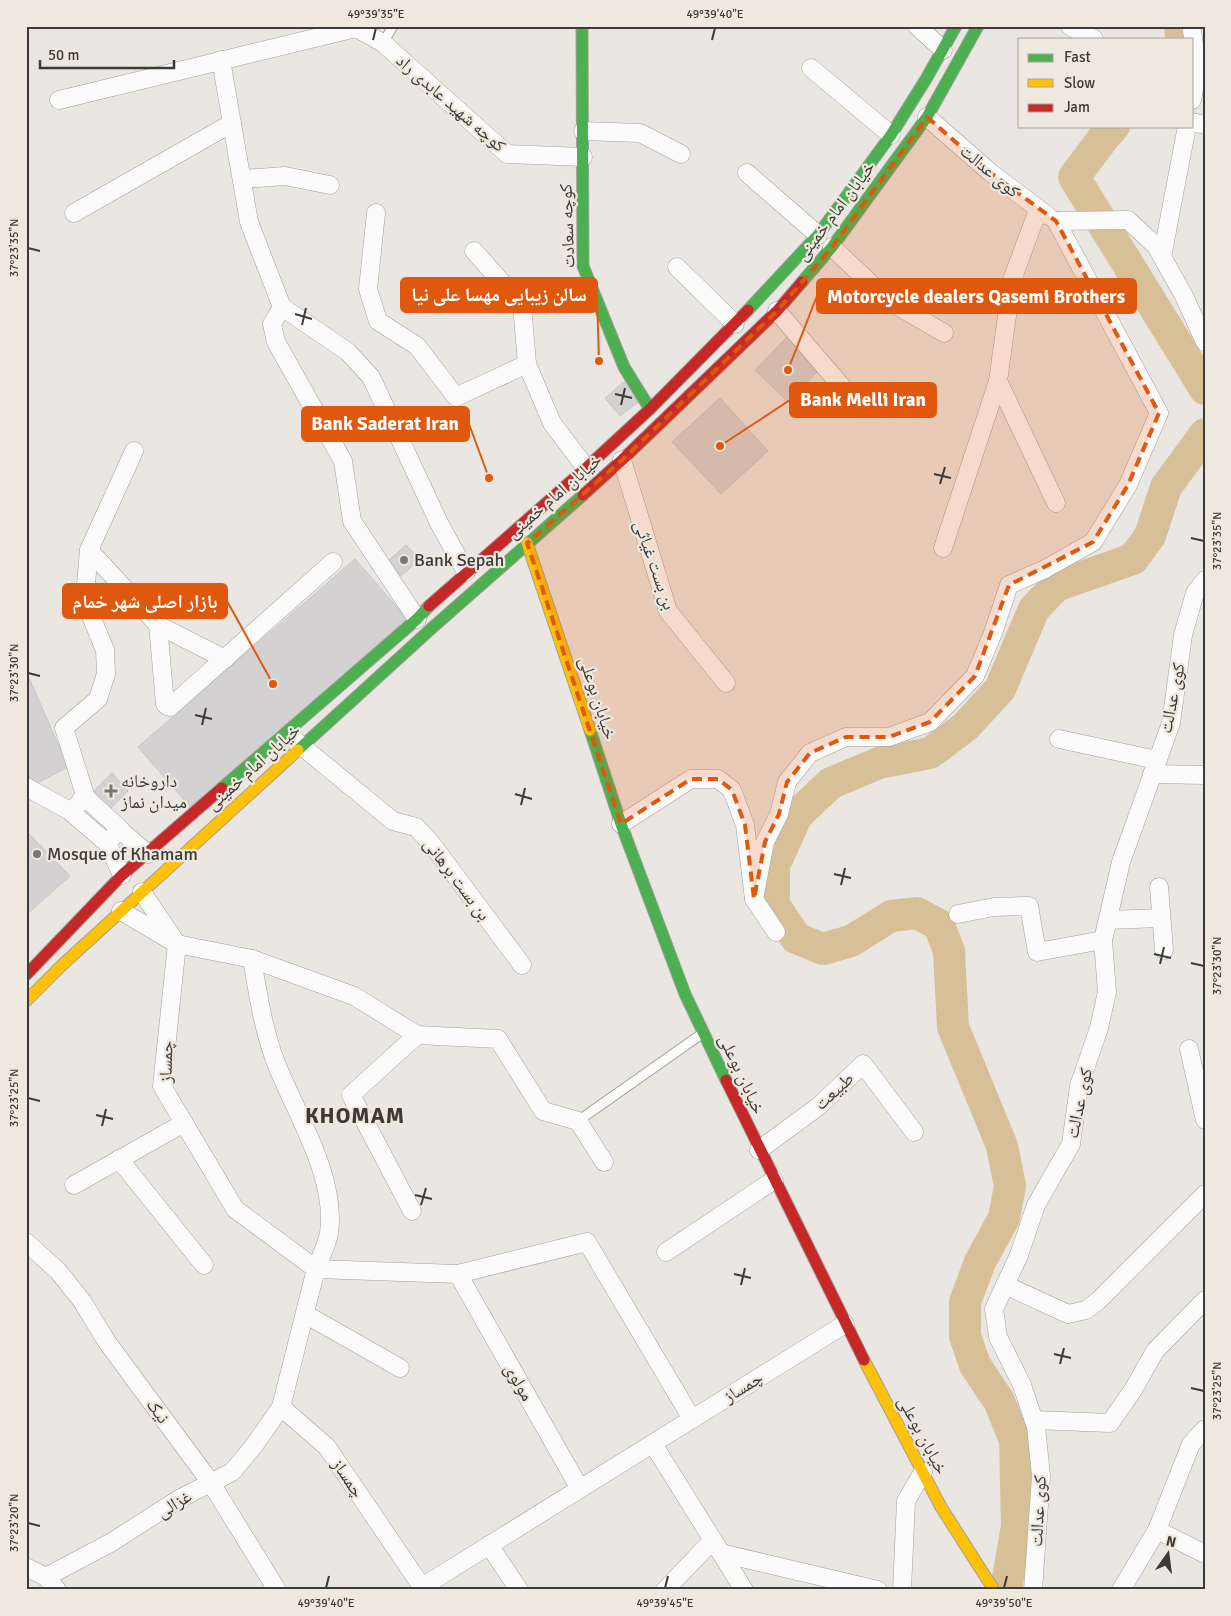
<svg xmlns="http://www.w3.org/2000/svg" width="1231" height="1616" font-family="Signika,'Noto Naskh Arabic',sans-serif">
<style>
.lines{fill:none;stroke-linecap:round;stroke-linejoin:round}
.river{stroke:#d7bf98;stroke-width:32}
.building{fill:#d3d1d1;stroke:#c6c4c4}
.lane-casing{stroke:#a19f9b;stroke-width:11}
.street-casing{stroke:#a19f9b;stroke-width:19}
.fast-casing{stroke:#a19f9b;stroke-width:13}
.slow-casing{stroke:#a19f9b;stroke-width:13}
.jam-casing{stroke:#a19f9b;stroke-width:13}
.lane{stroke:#fcfbfb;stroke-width:9}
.street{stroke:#fcfbfb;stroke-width:18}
.fast{stroke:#4caf50;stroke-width:11}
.slow{stroke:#ffc107;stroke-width:11}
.jam{stroke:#c62828;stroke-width:11}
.marked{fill:#df580e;fill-opacity:0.2;stroke:#df580e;stroke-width:4;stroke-dasharray:10 6;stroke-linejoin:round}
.ticks{fill:none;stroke:#3d3b37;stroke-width:2}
.poi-dot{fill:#7a7773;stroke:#eee8de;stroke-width:2}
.labels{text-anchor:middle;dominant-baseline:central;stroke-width:4.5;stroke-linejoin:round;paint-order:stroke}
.street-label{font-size:18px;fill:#3d3b37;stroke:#eee8de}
.poi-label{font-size:18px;fill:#3d3b37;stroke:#eee8de;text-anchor:start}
.district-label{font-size:22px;font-weight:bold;letter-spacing:1px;fill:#3e3932;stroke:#eee8de}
.leader{fill:none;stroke:#df580e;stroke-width:2}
.callout-dot{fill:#df580e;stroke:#eee8de;stroke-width:2}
.callout{fill:#df580e;stroke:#df580e;stroke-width:2}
.callout-label{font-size:19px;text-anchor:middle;font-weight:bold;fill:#fff}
.neatline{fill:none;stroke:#3d3b37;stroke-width:2}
.ticks-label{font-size:12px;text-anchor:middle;fill:#3d3b37}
</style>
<rect width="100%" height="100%" fill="#eae7e2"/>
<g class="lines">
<g class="river">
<path d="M1180,26l1,13"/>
<path d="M1114,126l-9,10 -31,41 131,212"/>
<path d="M1006,1590l11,-64 -2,-86 -16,-39 -24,-36 -10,-29v-34l15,-40 24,-44 6,-32 -8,-40 -49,-119 -4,-76 -10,-26 -22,-12 -26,3 -40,25 -28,8 -27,-11 -22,-33v-39l23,-51 34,-32 48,-20 51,-10 35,-26 35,-38 34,-80 22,-23 77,-27 17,-23 16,-49 39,-53"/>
</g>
</g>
<g class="building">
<path d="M787,337l33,32 -32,33 -33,-32z"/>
<path d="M625,381l16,19 -21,16 -15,-18z"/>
<path d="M720,398l48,53 -47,43 -49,-52z"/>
<path d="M406,545l14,14 -19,17 -13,-15z"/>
<path d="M355,559l53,61 -216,189 -54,-62z"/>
<path d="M26,671l42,96 -33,17 -9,-6z"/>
<path d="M112,773l16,18 -18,18 -17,-17z"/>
<path d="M26,831l44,45 -44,39z"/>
</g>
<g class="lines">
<defs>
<g id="lane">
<path d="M383,43l10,-17"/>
<path d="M578,1121l125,-88"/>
</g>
<g id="street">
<path d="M917,26l26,24"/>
<path d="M1070,26l24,13"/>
<path d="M1191,26c5,24 6,51 1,74"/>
<path d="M221,60l28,162 33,85"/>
<path d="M811,68l80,67"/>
<path d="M59,100l297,-72 27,15 124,111 76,3"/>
<path d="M927,117l64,56 57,43"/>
<path d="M1192,122l13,3"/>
<path d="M583,131l57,2 41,21"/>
<path d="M747,173l71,62"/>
<path d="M242,179l43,-3 45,9"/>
<path d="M74,213l158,-90"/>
<path d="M376,213l-8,76 10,32 39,25 39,51 71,-33 25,59 34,45"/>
<path d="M1056,221l72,-1 28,26 28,50 21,46"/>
<path d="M832,247l57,54 55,32"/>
<path d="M474,251l48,54 5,59"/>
<path d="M1162,257l25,-131"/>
<path d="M677,267l58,57"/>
<path d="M282,307l-10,17 4,18 67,119 9,60 65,98"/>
<path d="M282,307l66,45 23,25 68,146 27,49"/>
<path d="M777,311l79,92"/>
<path d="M998,381l58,122"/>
<path d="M622,460l46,151 58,72"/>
<path d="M943,548l55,-167 14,-101 26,-70"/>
<path d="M89,550l69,75 67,34"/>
<path d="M158,625l7,79 2,2 3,1 163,-145"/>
<path d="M293,739l100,82 23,6 15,16 91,122"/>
<path d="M1059,739l98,21"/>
<path d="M1152,774l53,1"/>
<path d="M26,787l46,25"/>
<path d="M86,798l-22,-70 34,-29 8,-25 -1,-24 -17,-41 -3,-13 4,-46 45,-99"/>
<path d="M86,798l34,31 -13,14 -35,-30 10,-14z"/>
<path d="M621,824l70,-45h27l14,11 13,35 9,74 22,33"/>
<path d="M120,830l28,24"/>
<path d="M107,843l15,32"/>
<path d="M1159,887l5,63"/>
<path d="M142,892l35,52 -15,142 73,123 81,60 -35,138 46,40 95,140 423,-263"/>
<path d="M754,899l11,-57 14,-28 8,-32 23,-29 36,-16h43l41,-15 45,-46 18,-43 16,-48 36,-16 48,-27 35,-57 31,-72 -103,-192"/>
<path d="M121,911l56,33 75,15 102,37 63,39 81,4 45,72 35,10 26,41"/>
<path d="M958,914l36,-7 35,-1 8,46 66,-12"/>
<path d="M1108,920l53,-2"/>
<path d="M252,959c6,35 11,70 24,104 20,51 61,114 53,170 -2,12 -9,25 -13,36l142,5 129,-32 105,177"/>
<path d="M1189,1049l16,71"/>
<path d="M759,1150l60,-44 44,-42 51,68"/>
<path d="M119,1159l85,106"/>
<path d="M74,1185l110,-62"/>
<path d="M412,1211l-61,-116 66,-60"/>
<path d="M26,1242l32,29 24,30 25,41 104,141 66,107"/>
<path d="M666,1252l108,-72"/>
<path d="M458,1274l122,215"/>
<path d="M1005,1285l63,29 18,-4 12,-9 107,-107"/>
<path d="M305,1314l95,54"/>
<path d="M1034,1420l76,3 23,-33 22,-39 50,-51"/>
<path d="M653,1444l91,146"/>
<path d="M1157,1530l48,24"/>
<path d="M489,1545l30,45"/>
<path d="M721,1553l157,37"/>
<path d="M26,1567l20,10 11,13"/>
<path d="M46,1577l66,-35 67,-43 53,-27 21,-25 28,-40"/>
<path d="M665,1590l48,-50"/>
<path d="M902,1590l4,-89 17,-29"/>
<path d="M1033,1590l8,-114 -5,-49 -14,-42 -24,-48 -4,-28 25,-54 17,-50 35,-61 8,-58 20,-58 8,-36 -4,-52 18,-78 50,-139 12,-88 12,-42 10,-13"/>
<path d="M1121,1590l36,-60 34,-86 14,-15"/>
</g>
<g id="fast">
<path d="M582,26l1,240 41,101 26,42"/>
<path d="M802,282l30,-35 95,-130 51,-91"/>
<path d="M748,310l70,-75 73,-100 35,-56 30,-53"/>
<path d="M590,730l31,94 64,170 41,86"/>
<path d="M298,750l134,-122 151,-133"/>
<path d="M222,788l195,-169 12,-13"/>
</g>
<g id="slow">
<path d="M527,543l63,187"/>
<path d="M26,1001l35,-35 237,-216"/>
<path d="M864,1360l77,147 53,83"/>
</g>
<g id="jam">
<path d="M583,495l39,-35 155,-149 25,-29"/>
<path d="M429,606l157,-138 64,-59 98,-99"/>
<path d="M26,975l96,-100 100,-87"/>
<path d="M726,1080l138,280"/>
</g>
</defs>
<use href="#lane" class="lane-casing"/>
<use href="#street" class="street-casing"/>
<use href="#fast" class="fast-casing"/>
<use href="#slow" class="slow-casing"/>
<use href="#jam" class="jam-casing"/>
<use href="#lane" class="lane"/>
<use href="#street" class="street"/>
<use href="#fast" class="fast"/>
<use href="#slow" class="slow"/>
<use href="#jam" class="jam"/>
</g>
<path class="marked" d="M927,117l64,56 65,48 103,192 -31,72 -35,57 -84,43 -34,91 -45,46 -41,15h-43l-36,16 -23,29 -8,32 -14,28 -11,57 -9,-74 -13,-35 -14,-11h-27l-70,45 -94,-281 95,-83 155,-149 55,-64z"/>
<path class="ticks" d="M373,40l3,-12M712,40l3,-12M28,248l12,3M295,314l17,5M302,325l4,-17M615,394l17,4M621,405l4,-17M934,474l17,4M940,484l5,-17M1191,538l13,3M28,673l12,3M195,715l17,4M202,725l4,-17M515,794l17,5M521,805l4,-17M834,874l17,4M841,885l4,-17M1154,954l17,4M1191,963l13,3M1160,964l4,-17M28,1098l12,3M96,1115l17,4M102,1126l4,-17M415,1195l17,4M421,1205l5,-17M734,1274l17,4M741,1285l4,-17M1054,1354l17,4M1060,1364l4,-16M1191,1388l13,3M28,1523l12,3M326,1588l3,-12M665,1588l3,-12M1004,1588l3,-12"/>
<g class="poi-dot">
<circle cx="404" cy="560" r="5"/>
<path d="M108.5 783.5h5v5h5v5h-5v5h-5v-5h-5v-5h5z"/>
<circle cx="37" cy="854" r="5"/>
</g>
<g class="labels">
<g class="street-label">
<text transform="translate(451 103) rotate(41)">کوچه شهید عابدی راد</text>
<text transform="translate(990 171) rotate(40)">کوی عدالت</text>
<text transform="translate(835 211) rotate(-53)">خیابان امام خمینی</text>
<text transform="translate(567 226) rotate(-92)">کوچه سعادت</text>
<text transform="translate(554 496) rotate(-41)">خیابان امام خمینی</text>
<text transform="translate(655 565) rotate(71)">بن بست غیاثی</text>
<text transform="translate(598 698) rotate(72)">خیابان بوعلی</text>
<text transform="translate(1172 698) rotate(-79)">کوی عدالت</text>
<text transform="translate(253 767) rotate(-42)">خیابان امام خمینی</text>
<text transform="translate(457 879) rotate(53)">بن بست برهانی</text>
<text transform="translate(166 1062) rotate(-88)">چمساز</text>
<text transform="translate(742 1074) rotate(65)">خیابان بوعلی</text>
<text transform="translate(834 1091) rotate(-43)">طبيعت</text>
<text transform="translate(1079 1103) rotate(-78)">کوی عدالت</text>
<text transform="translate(519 1382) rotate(60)">مولوی</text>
<text transform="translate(743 1387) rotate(-32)">چمساز</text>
<text transform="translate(158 1411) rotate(54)">نیک</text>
<text transform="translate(923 1435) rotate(62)">خیابان بوعلی</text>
<text transform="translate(348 1478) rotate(56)">چمساز</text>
<text transform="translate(174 1504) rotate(-31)">غزالی</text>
<text transform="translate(1038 1511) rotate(-87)">کوی عدالت</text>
</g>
<g class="poi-label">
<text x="414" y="560">Bank Sepah</text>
<text x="121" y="781">داروخانه<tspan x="121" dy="21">میدان نماز</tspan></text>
<text x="47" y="854">Mosque of Khamam</text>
</g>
<g class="district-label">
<text x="355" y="1115">KHOMAM</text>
</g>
</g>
<path class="leader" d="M599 361L597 295M788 370L817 296M720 446L790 400M489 478L469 424M273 684L227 601"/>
<g class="callout-dot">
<circle cx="599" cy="361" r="5"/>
<circle cx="788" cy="370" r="5"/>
<circle cx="720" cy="446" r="5"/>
<circle cx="489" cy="478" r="5"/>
<circle cx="273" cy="684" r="5"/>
</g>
<g class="callout">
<rect x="401" y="278" width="196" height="34" rx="5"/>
<rect x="817" y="279" width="319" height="34" rx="5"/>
<rect x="790" y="383" width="146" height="34" rx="5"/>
<rect x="302" y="407" width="167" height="34" rx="5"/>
<rect x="63" y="584" width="164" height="34" rx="5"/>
</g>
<g class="callout-label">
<text x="499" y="301">سالن زیبایی مهسا علی نیا</text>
<text x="976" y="303">Motorcycle dealers Qasemi Brothers</text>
<text x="863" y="406">Bank Melli Iran</text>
<text x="385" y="430">Bank Saderat Iran</text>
<text x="145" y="608">بازار اصلی شهر خمام</text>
</g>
<rect width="1231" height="1616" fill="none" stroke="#eee8de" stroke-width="55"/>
<rect x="1018" y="38" width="175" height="90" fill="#eee8de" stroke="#a7a39b"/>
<rect x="1028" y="54" width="25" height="8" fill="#4caf50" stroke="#a7a39b"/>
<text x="1064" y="62" font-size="15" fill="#3d3b37">Fast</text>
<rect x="1028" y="79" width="25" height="8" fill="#ffc107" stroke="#a7a39b"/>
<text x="1064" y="88" font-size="15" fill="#3d3b37">Slow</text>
<rect x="1028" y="104" width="25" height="8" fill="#c62828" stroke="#a7a39b"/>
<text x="1064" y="112" font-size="15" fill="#3d3b37">Jam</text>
<g transform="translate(1168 1554) rotate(14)" stroke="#eee8de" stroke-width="4" paint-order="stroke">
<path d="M0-4L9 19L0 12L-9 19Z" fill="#3d3b37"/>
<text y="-8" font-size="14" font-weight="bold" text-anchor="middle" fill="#3d3b37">N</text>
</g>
<path d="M40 60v8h134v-8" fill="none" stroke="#3d3b37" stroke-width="2.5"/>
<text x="48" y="60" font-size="15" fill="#3d3b37" stroke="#eee8de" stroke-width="4" paint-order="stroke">50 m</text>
<rect x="28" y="28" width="1176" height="1560" class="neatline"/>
<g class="ticks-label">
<text x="376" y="18">49°39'35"E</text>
<text x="715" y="18">49°39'40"E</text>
<text transform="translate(14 248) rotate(-90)" y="4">37°23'35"N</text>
<text transform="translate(1217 541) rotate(-90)" y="4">37°23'35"N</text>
<text transform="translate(14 673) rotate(-90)" y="4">37°23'30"N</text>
<text transform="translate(1217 966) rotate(-90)" y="4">37°23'30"N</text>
<text transform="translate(14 1098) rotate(-90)" y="4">37°23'25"N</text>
<text transform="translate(1217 1391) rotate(-90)" y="4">37°23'25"N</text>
<text transform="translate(14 1523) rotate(-90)" y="4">37°23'20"N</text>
<text x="326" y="1607">49°39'40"E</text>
<text x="665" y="1607">49°39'45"E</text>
<text x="1004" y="1607">49°39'50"E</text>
</g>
</svg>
